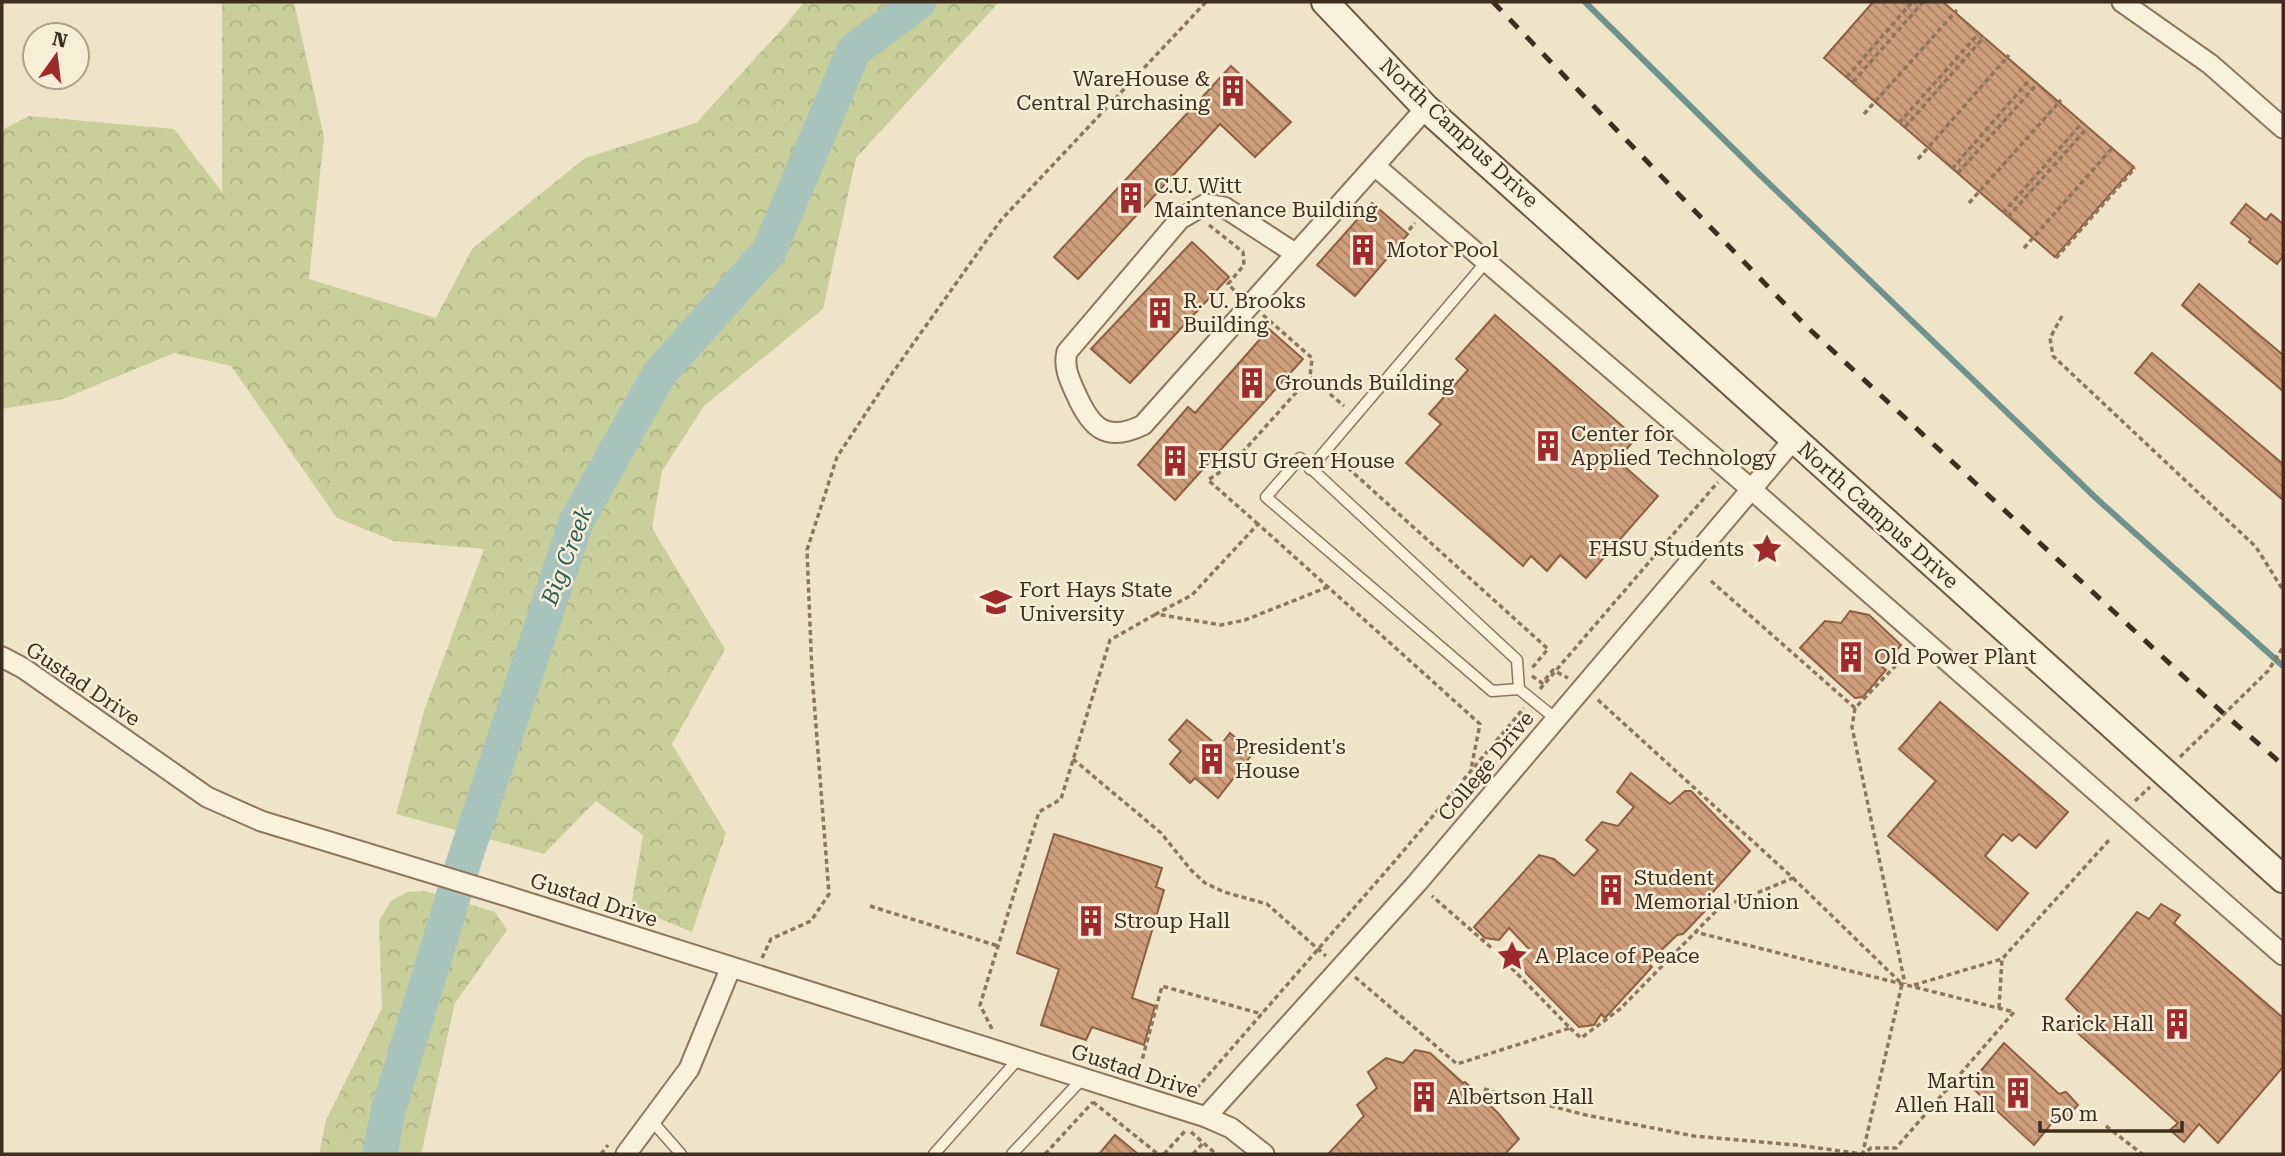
<svg xmlns="http://www.w3.org/2000/svg" width="2285" height="1156" font-family="'Roboto Serif',serif">
<style>
.forest{fill:url(#forest-crowns)}
.lines{fill:none;stroke-linecap:round;stroke-linejoin:round}
.stream{stroke:#6f938a;stroke-width:6}
.river{stroke:#a9c4bc;stroke-width:35}
.building{fill:url(#building-back-hatch);stroke:#8d5f41;stroke-width:2}
.lane-casing{stroke:#8d765c;stroke-width:13}
.street-casing{stroke:#8d765c;stroke-width:23}
.secondary-casing{stroke:#6f573f;stroke-width:30}
.path{stroke:#8d765c;stroke-width:3.5;stroke-dasharray:5 3.5;stroke-linecap:butt}
.lane{stroke:#faf1dc;stroke-width:10}
.street{stroke:#faf1dc;stroke-width:19}
.secondary{stroke:#faf1dc;stroke-width:26}
.rail{stroke:#3d2e20;stroke-width:5;stroke-dasharray:12 12;stroke-linecap:butt}
.labels{text-anchor:middle;dominant-baseline:central;stroke-width:5;stroke-linejoin:round;paint-order:stroke}
.poi-label{font-size:21px;fill:#3d2e20;stroke:#f7eed8;text-anchor:start}
.street-label{font-size:21px;fill:#3d2e20;stroke:#f7eed8}
.water-label{font-size:23px;font-style:italic;fill:#2f5d5a;stroke:#f7eed8}
</style>
<defs>
<pattern id="forest-crowns" width="20" height="18" patternUnits="userSpaceOnUse" patternTransform="scale(1.75)"><rect width="20" height="18" fill="#c9cf9b"/><path d="M2 6a3 3 0 1 1 6 0M12 15a3 3 0 1 1 6 0" fill="none" stroke="#aeb285"/></pattern>
<pattern id="building-back-hatch" width="6" height="6" patternUnits="userSpaceOnUse" patternTransform="scale(1.75)"><rect width="6" height="6" fill="#cf9f7d"/><path d="M-1 5l2 2M0 0l6 6M5-1l2 2" fill="none" stroke="#a98266"/></pattern>
</defs>
<rect width="100%" height="100%" fill="#f0e4c8"/>
<g class="forest">
<path d="M222,2h72l30,135 -15,142 127,39 36,-69 113,-91 111,-35 88,-96 20,-25h195l-143,156 -33,151 -119,97 -42,65 -10,57 73,121 -53,95 54,89 -34,99 -61,-25 12,-72 -47,-34 -52,53 -148,-40 28,-103 60,-162 -90,-8 -57,-23 -106,-152 -57,-13 -111,46 -61,10v-279l27,-14 145,13 48,63z"/>
<path d="M425,891l70,21 12,18 -52,73 -34,151h-102l7,-34 56,-112 -3,-87 12,-20 16,-9z"/>
</g>
<g class="lines">
<path class="stream" d="M1585,2l172,170 340,327 186,167"/>
<path class="river" d="M380,1154l8,-43 76,-250 112,-339 83,-148 110,-123 85,-201 65,-48"/>
</g>
<g class="building">
<path d="M1873,2h70l191,165 -79,90 -231,-199z"/>
<path d="M1231,66l60,56 -36,35 -35,-33 -142,155 -24,-22z"/>
<path d="M1372,203l36,31 -53,62 -38,-31z"/>
<path d="M2246,204l20,16 5,-6 12,10v32l-6,8 -28,-22 2,-3 -20,-16z"/>
<path d="M1192,242l37,35 -99,106 -39,-34z"/>
<path d="M2199,284l84,71v36l-101,-86z"/>
<path d="M1495,315l141,123 -19,22 41,36 -72,82 -26,-23 -13,16 -16,-15 -8,10 -117,-103 35,-39 -12,-10 39,-44 -12,-11z"/>
<path d="M1269,329l34,30 -128,141 -37,-35 50,-58 7,6z"/>
<path d="M2152,353l131,111v36l-148,-127z"/>
<path d="M1850,611l19,4 32,30 -19,22 4,3 -23,27 -8,1 -55,-50 25,-27 16,2z"/>
<path d="M1940,702l128,110 -32,36 -17,-14 -7,7 -9,-7 -18,22 43,37 -31,37 -109,-94 48,-55 -37,-32z"/>
<path d="M1187,720l32,27 11,-14 23,20 -35,45 -23,-20 -5,5 -20,-19 11,-13 -12,-11z"/>
<path d="M1631,773l39,31 15,-13h6l59,60 -48,53 4,6 -23,24 -6,1 -29,28 4,4 -47,51 -4,-4 -7,11 -15,2 -62,-63 13,-14 -21,-22 -10,12 -14,-2 -11,-11 65,-72 15,4 20,17 24,-26 -12,-10 16,-18 16,4 16,-19 -17,-15z"/>
<path d="M1054,834l108,34 -6,19 8,3 -32,108 23,8 -11,39 -52,-18 -6,13 -45,-15 18,-56 -42,-16z"/>
<path d="M2161,904l19,11 -6,8 109,95v49l-65,76 -19,-19 -15,18 -14,-12 8,-7 -108,-97 11,-12 -15,-15 71,-87 12,7z"/>
<path d="M2004,1043l55,51 7,-2 12,13 -12,13 -6,-5 -26,32 -65,-60z"/>
<path d="M1415,1050l15,3 33,30 2,-1 33,31 21,26 -14,15h-177l36,-38 -7,-11 20,-17 -9,-16 18,-14 17,5z"/>
<path d="M1115,1135l23,19h-39z"/>
</g>
<g class="lines">
<defs>
<g id="lane">
<path d="M1300,458l217,202 2,29 -27,2 -226,-194z"/>
<path d="M1310,469l176,-207"/>
<path d="M1519,689l37,30"/>
<path d="M651,1120l30,34"/>
<path d="M934,1154l85,-96"/>
<path d="M1012,1154l71,-76"/>
</g>
<g id="street">
<path d="M2122,2l88,62 73,64"/>
<path d="M1375,166l376,323 532,466"/>
<path d="M1296,254l-72,-47 -18,-3 -26,15 -113,133c-4,15 3,29 9,42 15,34 30,49 67,31l283,-317"/>
<path d="M2,657l21,11 184,129 54,24 249,76 696,220 25,11 33,26"/>
<path d="M1206,1117l211,-234 377,-444"/>
<path d="M626,1154l63,-85 42,-102"/>
</g>
<path id="secondary" d="M1325,2l101,106 857,771"/>
</defs>
<use href="#lane" class="lane-casing"/>
<use href="#street" class="street-casing"/>
<use href="#secondary" class="secondary-casing"/>
<g class="path">
<path d="M1847,77l65,-75"/>
<path d="M1853,82l70,-80"/>
<path d="M1864,114l93,-104"/>
<path d="M1899,123l80,-90"/>
<path d="M1905,127l79,-90"/>
<path d="M1918,159l91,-104"/>
<path d="M1952,169l79,-91"/>
<path d="M1958,173l79,-89"/>
<path d="M1969,203l92,-103"/>
<path d="M2003,213l79,-90"/>
<path d="M2008,217l80,-90"/>
<path d="M1209,225l34,27 1,13 -16,19 8,8"/>
<path d="M1409,230l6,-7"/>
<path d="M2024,248l90,-102"/>
<path d="M2056,258l79,-90"/>
<path d="M1263,315l49,43 -2,19 34,29"/>
<path d="M2062,316l-12,22 3,18 203,191 27,43"/>
<path d="M1338,456l-1,2 211,191 -16,19"/>
<path d="M1258,524l-50,-44 24,-16 78,-87"/>
<path d="M1711,581l144,127 47,-49"/>
<path d="M1328,587l-83,33 -24,5 -65,-11 36,-19 66,-71 222,200 -9,45"/>
<path d="M1532,676l10,7 11,-13 15,8"/>
<path d="M1540,689l178,-207"/>
<path d="M1855,708l-3,19 53,257"/>
<path d="M2180,757l88,-86 15,-24"/>
<path d="M1073,759l88,74 30,37 14,13 19,9 43,12 59,52"/>
<path d="M2135,801l15,-14"/>
<path d="M1793,878l109,106 -39,168"/>
<path d="M870,906l128,40"/>
<path d="M762,958l9,-19 40,-18 18,-27 -17,-220 -5,-124 30,-93 54,-82 110,-155 205,-218"/>
<path d="M1355,977l102,87 113,-36 -75,-77 -63,-55"/>
<path d="M1914,985l88,-26 108,-120"/>
<path d="M1999,1008l3,-49"/>
<path d="M1570,1028l11,10 39,-29 98,-100 75,-31 -196,-179"/>
<path d="M992,1029l-12,-24 59,-193 22,-13 49,-159 46,-26"/>
<path d="M1138,1075l24,-89 100,28"/>
<path d="M1484,1089l102,26 108,21 102,9 67,9 8,-6h25l118,-136 -319,-80"/>
<path d="M1191,1095l203,-233 130,-154"/>
<path d="M1093,1102l65,52"/>
<path d="M2106,1126l36,28"/>
<path d="M1191,1132l25,22"/>
<path d="M601,1154l7,-9"/>
<path d="M1045,1154l48,-52"/>
<path d="M1164,1154l22,-24"/>
<path d="M1193,1154l10,-11"/>
</g>
<use href="#lane" class="lane"/>
<use href="#street" class="street"/>
<use href="#secondary" class="secondary"/>
<path class="rail" d="M1493,2l312,323 418,388 60,52"/>
</g>
<defs>
<symbol id="building-bare" viewBox="-9 -9 18 18"><path d="M-4-6H4V6H1V3H-1V6H-4ZM-2.5-4.3h1.7v1.8h-1.7ZM.8-4.3h1.7v1.8H.8ZM-2.5-1h1.7V.8h-1.7ZM.8-1h1.7V.8H.8Z" fill="#9e2a2b" stroke="#f7eed8" stroke-width="2.5" paint-order="stroke"/></symbol>
<symbol id="sight-bare" viewBox="-9 -9 18 18"><path d="M0-6L1.8-2.2L6-1.7L2.9 1.2L3.7 5.4L0 3.3L-3.7 5.4L-2.9 1.2L-6-1.7L-1.8-2.2Z" fill="#9e2a2b" stroke="#f7eed8" stroke-width="2.5" paint-order="stroke"/></symbol>
<symbol id="university-bare" viewBox="-9 -9 18 18"><path d="M0-5L7-2L0 1L-7-2ZM-4 1L0 2.5L4 1V4Q0 6-4 4Z" fill="#9e2a2b" stroke="#f7eed8" stroke-width="2.5" paint-order="stroke"/></symbol>
</defs>
<g fill-rule="evenodd">
<use href="#building-bare" x="1211" y="69" width="44" height="44"/>
<use href="#building-bare" x="1109" y="176" width="44" height="44"/>
<use href="#building-bare" x="1341" y="228" width="44" height="44"/>
<use href="#building-bare" x="1138" y="291" width="44" height="44"/>
<use href="#building-bare" x="1230" y="361" width="44" height="44"/>
<use href="#building-bare" x="1526" y="424" width="44" height="44"/>
<use href="#building-bare" x="1153" y="439" width="44" height="44"/>
<use href="#sight-bare" x="1745" y="527" width="44" height="44"/>
<use href="#university-bare" x="974" y="580" width="44" height="44"/>
<use href="#building-bare" x="1829" y="635" width="44" height="44"/>
<use href="#building-bare" x="1190" y="737" width="44" height="44"/>
<use href="#building-bare" x="1589" y="868" width="44" height="44"/>
<use href="#building-bare" x="1069" y="899" width="44" height="44"/>
<use href="#sight-bare" x="1490" y="934" width="44" height="44"/>
<use href="#building-bare" x="2155" y="1002" width="44" height="44"/>
<use href="#building-bare" x="1996" y="1071" width="44" height="44"/>
<use href="#building-bare" x="1402" y="1075" width="44" height="44"/>
</g>
<g class="labels">
<g class="poi-label">
<text x="1210" y="79" text-anchor="end">WareHouse &amp;<tspan x="1210" dy="24">Central Purchasing</tspan></text>
<text x="1154" y="186">C.U. Witt<tspan x="1154" dy="24">Maintenance Building</tspan></text>
<text x="1386" y="250">Motor Pool</text>
<text x="1183" y="301">R. U. Brooks<tspan x="1183" dy="24">Building</tspan></text>
<text x="1275" y="383">Grounds Building</text>
<text x="1571" y="434">Center for<tspan x="1571" dy="24">Applied Technology</tspan></text>
<text x="1198" y="461">FHSU Green House</text>
<text x="1744" y="549" text-anchor="end">FHSU Students</text>
<text x="1019" y="590">Fort Hays State<tspan x="1019" dy="24">University</tspan></text>
<text x="1874" y="657">Old Power Plant</text>
<text x="1235" y="747">President's<tspan x="1235" dy="24">House</tspan></text>
<text x="1634" y="878">Student<tspan x="1634" dy="24">Memorial Union</tspan></text>
<text x="1114" y="921">Stroup Hall</text>
<text x="1535" y="956">A Place of Peace</text>
<text x="2154" y="1024" text-anchor="end">Rarick Hall</text>
<text x="1995" y="1081" text-anchor="end">Martin<tspan x="1995" dy="24">Allen Hall</tspan></text>
<text x="1447" y="1097">Albertson Hall</text>
</g>
<g class="street-label">
<text transform="translate(1459 133) rotate(43)">North Campus Drive</text>
<text transform="translate(1878 515) rotate(42)">North Campus Drive</text>
<text transform="translate(83 684) rotate(34)">Gustad Drive</text>
<text transform="translate(1486 766) rotate(-50)">College Drive</text>
<text transform="translate(594 900) rotate(18)">Gustad Drive</text>
<text transform="translate(1135 1071) rotate(18)">Gustad Drive</text>
</g>
<g class="water-label">
<text transform="translate(567 556) rotate(-69)">Big Creek</text>
</g>
</g>
<rect width="2285" height="1156" fill="none" stroke="#3d2e20" stroke-width="7"/>
<g transform="translate(56 56) rotate(14)"><circle r="33" fill="#f7eed8" stroke="#ada18e" stroke-width="2"/>
<path d="M0-5L12 26L0 18L-12 26Z" fill="#9e2a2b"/>
<text y="-10" font-size="19" font-weight="bold" text-anchor="middle" fill="#3d2e20">N</text>
</g>
<path d="M2040 1121v10h142v-10" fill="none" stroke="#3d2e20" stroke-width="3.5"/>
<text x="2050" y="1121" font-size="21" fill="#3d2e20" stroke="#f7eed8" stroke-width="5" paint-order="stroke">50 m</text>
</svg>
